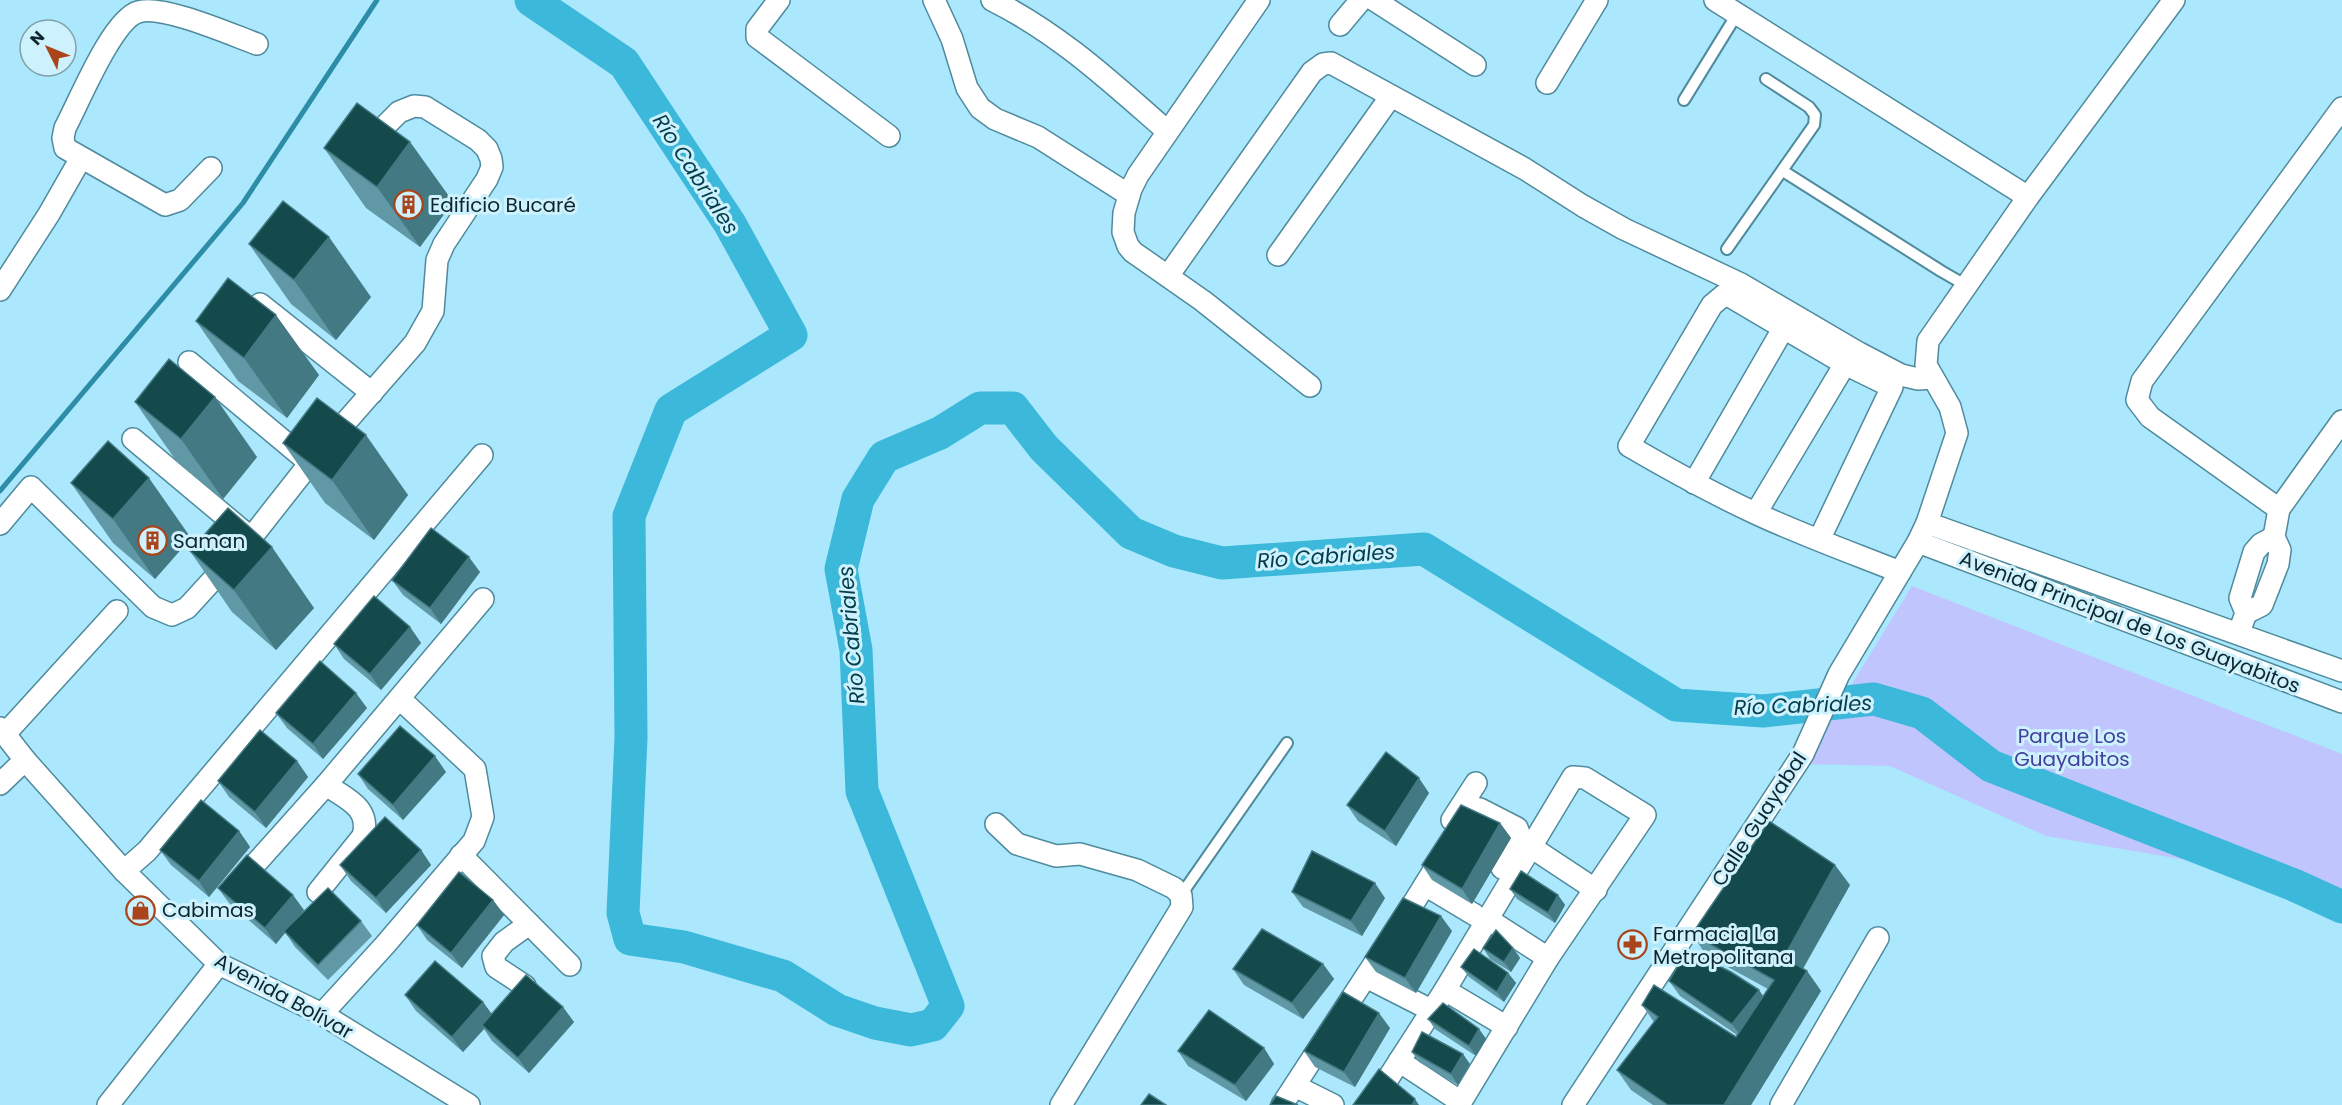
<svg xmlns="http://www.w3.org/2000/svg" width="2342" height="1105" font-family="Poppins,sans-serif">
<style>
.green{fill:#c0c5fd}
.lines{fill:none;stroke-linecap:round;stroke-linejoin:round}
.stream{stroke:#2d8ca6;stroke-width:5}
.river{stroke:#3bb8da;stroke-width:33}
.service-casing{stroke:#4f8a9d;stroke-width:14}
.minor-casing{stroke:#4f8a9d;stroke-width:24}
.service{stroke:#fff;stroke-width:10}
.minor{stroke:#fff;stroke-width:21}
.wall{fill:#6099a5}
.shaded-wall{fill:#427982}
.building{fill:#154a4d;stroke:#427982;stroke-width:1.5}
.labels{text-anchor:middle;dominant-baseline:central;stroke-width:6;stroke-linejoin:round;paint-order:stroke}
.poi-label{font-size:20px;fill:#0d262e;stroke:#cdf1fd;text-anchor:start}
.street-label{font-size:20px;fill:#0d262e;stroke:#cdf1fd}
.park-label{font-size:20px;fill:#443e9c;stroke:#cdf1fd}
.water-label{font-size:21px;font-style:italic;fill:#033c4b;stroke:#cdf1fd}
</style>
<rect width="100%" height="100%" fill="#abe8fd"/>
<path class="green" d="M1912,586l430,168v155l-74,-35 -222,-38 -156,-70 -87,-2z"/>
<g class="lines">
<path class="stream" d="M0,491l243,-288 134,-203"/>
<path class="river" d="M531,0l93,63 106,161 61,111 -120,75 -42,106 2,222 -8,175 7,26 54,8 99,29 54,34 38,13 36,7 22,-5 15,-19 -86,-215 -6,-141 -15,-81 17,-70 26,-42 56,-24 40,-25h33l31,40 87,85 43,18 48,12 202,-14 252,156 87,6 111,-12 48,14 69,53 303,119 48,22"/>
<defs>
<g id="service">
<path d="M1684,100l53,-86"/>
<path d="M1783,171l158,100 26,15"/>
<path d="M1727,249l87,-124 1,-10 -6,-8 -43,-28"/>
<path d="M1181,895l106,-152"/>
</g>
<g id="minor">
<path d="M779,0l-22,29v8l132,99"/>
<path d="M934,0l18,39 15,49 13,20 15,11 43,18 91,58"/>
<path d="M992,0c68,34 119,82 175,131"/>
<path d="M1259,0l-121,175 -7,14 -7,24 -1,19 5,14 5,6 70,49 107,85"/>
<path d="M1374,0l101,65"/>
<path d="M1715,0l313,197"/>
<path d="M1340,25l21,-25"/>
<path d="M1547,83l50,-83"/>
<path d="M211,168l-31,32 -15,5 -100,-57 -2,-10 2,-10c14,-26 47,-108 73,-116 24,-8 94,23 119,32"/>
<path d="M1278,255l113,-159"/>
<path d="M1168,276l144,-204 11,-8 8,-1 194,106 58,37 41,23 117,55 118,69 42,22 17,4 15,-1"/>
<path d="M0,290l49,-76 32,-56"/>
<path d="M260,304l112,89"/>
<path d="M189,362l116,97"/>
<path d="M133,439l111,93"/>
<path d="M1694,483l89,-154"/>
<path d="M2279,509l-129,-92 -13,-17 5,-19 200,-273"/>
<path d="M1756,513l89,-149"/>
<path d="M1927,523l415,148"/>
<path d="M0,524l31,-37 122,120 19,8 15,-7 64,-70 59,-75 105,-120 18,-32 4,-51 7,-16 43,-65 5,-12 -1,-8 -4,-10 -9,-9 -53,-33 -11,-1 -15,6 -16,16 -4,12"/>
<path d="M1819,540l73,-153 -47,-23 -114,-67 -7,-2 -12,10 -83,141c41,24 83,47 126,67 47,22 97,40 145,59"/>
<path d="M1918,542l424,160"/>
<path d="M2246,613l16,-8 16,-41 2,-14 -6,-13 5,-28 63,-88"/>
<path d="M2241,627l5,-14 -6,-15 14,-46 7,-8 13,-7"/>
<path d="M0,728l25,32 99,111 95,93 103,50 147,91"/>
<path d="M5,734l112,-123"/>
<path d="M0,784l25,-24"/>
<path d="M1452,820l24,-37"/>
<path d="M996,824l21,20 39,12 24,-2 57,16 37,18 7,7 1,12 -121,198"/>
<path d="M1531,847l65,43"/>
<path d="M461,855l109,110"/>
<path d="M124,871l23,-20 335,-396"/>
<path d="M249,871l77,-86 157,-186"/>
<path d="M1425,885l50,30"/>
<path d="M318,892l45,-56c8,-28 -16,-37 -37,-51"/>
<path d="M1486,918l62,40"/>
<path d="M1366,977l57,29"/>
<path d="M525,986l-29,-19 -3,-11 11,-14 25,-18"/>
<path d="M1445,990l62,37"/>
<path d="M322,1014l63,-69 89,-104 9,-24 -8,-48 -75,-70"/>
<path d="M1399,1061l62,41"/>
<path d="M1295,1086l38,19"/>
<path d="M108,1105l111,-141"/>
<path d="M1282,1105l126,-193 62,-100 5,-4 5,1 37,19 3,8 -18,32"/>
<path d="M1371,1105l74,-115 128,-213 12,1 60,37 -97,143 -89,147"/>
<path d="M1573,1105l230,-351 36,-80 79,-132 9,-19 30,-90 -7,-26 -24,-42 2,-24 100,-144 146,-197"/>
<path d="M1781,1105l97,-167"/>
</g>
</defs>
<use href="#service" class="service-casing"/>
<use href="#minor" class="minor-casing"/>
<use href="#service" class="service"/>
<use href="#minor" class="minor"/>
</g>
<g class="wall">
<path d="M410,142l43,60 -33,45 -54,-39 -42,-60z"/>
<path d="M249,244l122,53 -35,43 -45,-36z"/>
<path d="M196,321l123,54 -32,43 -49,-37z"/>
<path d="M135,402l122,55 -34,42 -46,-37z"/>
<path d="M283,443l125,52 -34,45 -49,-37z"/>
<path d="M71,483l120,55 -36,41 -42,-36z"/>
<path d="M190,551l124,57 -38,42 -44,-38z"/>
<path d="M480,572l-39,52 -38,-29 -11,-15z"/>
<path d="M410,627l11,16 -40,47 -37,-31 -10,-15z"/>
<path d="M367,708l-44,51 -36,-31 -11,-15z"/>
<path d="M297,761l11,16 -42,51 -37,-31 -11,-16z"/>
<path d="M446,772l-43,48 -35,-31 -10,-15z"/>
<path d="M1429,793l-33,53 -38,-25 -11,-16z"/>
<path d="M1500,823l11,15 -39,66 -40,-24 -10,-15z"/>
<path d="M239,831l11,16 -41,50 -38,-32 -11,-15z"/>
<path d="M421,850l10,15 -45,48 -35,-32 -11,-16z"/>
<path d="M1850,885l-47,84 4,2 14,20 -70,114h-98l-22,-15 -14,-20 37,-48 -12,-17 94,32 1,-2 -57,-39 -11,-15 94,15 5,-7 -62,-34 -14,-21z"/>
<path d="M218,888l86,22 -7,8 64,3 11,15 -44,44 -33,-33 -10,-15 -9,12 -47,-41z"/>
<path d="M1510,889l48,6 7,10 -10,18 -38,-24z"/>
<path d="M1292,892l93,6 -23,38 -59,-29z"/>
<path d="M493,900l11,15 -42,53 -35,-28 -10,-15z"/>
<path d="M1452,931l-36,62 -40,-21 -11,-15z"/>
<path d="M1483,948h30l7,10 -9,14 -21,-13z"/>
<path d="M1323,964l11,15 -31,40 -59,-34 -11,-16z"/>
<path d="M1461,967l47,6 8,10 -12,19 -35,-25z"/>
<path d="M405,995l78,7 8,12 83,8 -45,51 -37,-32 -8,-12 -21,23 -47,-41z"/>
<path d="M1428,1019l51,10 7,10 -10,17 -41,-27z"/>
<path d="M1390,1028l-35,59 -40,-20 -11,-16z"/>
<path d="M1264,1048l10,16 -28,37 -58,-35 -10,-15z"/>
<path d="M1412,1052l58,12 -12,21 -39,-23z"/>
</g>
<g class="shaded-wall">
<path d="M410,142l43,60 -33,45 -43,-60z"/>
<path d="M329,237l42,60 -35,43 -42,-60z"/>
<path d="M276,315l43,60 -32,43 -43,-60z"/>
<path d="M215,397l42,60 -34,42 -42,-60z"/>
<path d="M366,435l42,60 -34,45 -42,-60z"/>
<path d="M149,478l42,60 -36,41 -42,-60z"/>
<path d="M272,547l42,61 -38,42 -42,-60z"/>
<path d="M469,557l11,15 -39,52 -11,-16z"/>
<path d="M410,627l11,16 -40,47 -11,-16z"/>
<path d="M356,693l11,15 -44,51 -10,-15z"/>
<path d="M435,756l11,16 -43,48 -10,-15z"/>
<path d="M297,761l11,16 -42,51 -11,-16z"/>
<path d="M1419,778l10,15 -33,53 -11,-15z"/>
<path d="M1500,823l11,15 -39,66 -10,-15z"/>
<path d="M239,831l11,16 -41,50 -10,-16z"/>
<path d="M421,850l10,15 -45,48 -10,-15z"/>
<path d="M1835,865l15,20 -52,92 -14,-20z"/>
<path d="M1375,883l10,15 -23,38 -11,-15z"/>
<path d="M293,895l11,15 -28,34 -11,-16z"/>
<path d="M1558,895l7,10 -10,18 -7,-10z"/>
<path d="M493,900l11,15 -42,53 -11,-15z"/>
<path d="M1441,916l11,15 -36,62 -11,-15z"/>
<path d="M1513,948l7,10 -9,14 -7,-10z"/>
<path d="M1323,964l11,15 -31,40 -11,-16z"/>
<path d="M1807,971l14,20 -70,114h-27z"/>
<path d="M1508,973l8,10 -12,19 -7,-10z"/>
<path d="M1759,990l11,16 -27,33 -11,-15z"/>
<path d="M483,1002l11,15 -12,8 2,4 -21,23 -11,-15z"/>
<path d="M563,1007l11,15 -45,51 -11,-15z"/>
<path d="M1379,1013l11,15 -35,59 -11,-15z"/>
<path d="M1479,1029l7,10 -10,17 -7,-10z"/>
<path d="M1264,1048l10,16 -28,37 -11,-16z"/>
<path d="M1463,1054l7,10 -12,21 -7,-11z"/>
<path d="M1415,1099l4,6h-7z"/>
</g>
<g class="building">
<path d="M357,103l53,39 -33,45 -53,-39z"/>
<path d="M283,201l46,36 -35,43 -45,-36z"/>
<path d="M228,278l48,37 -32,43 -48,-37z"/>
<path d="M169,359l46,38 -34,42 -46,-37z"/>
<path d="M317,398l49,37 -34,45 -49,-37z"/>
<path d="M108,441l41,37 -36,41 -42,-36z"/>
<path d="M228,508l44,39 -38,43 -44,-39z"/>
<path d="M431,528l38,29 -39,51 -38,-28z"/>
<path d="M374,596l36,31 -40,47 -36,-30z"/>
<path d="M320,661l36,32 -43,51 -37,-31z"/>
<path d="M400,726l35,30 -42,49 -35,-31z"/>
<path d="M260,730l37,31 -42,51 -37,-31z"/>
<path d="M1386,752l33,26 -34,53 -38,-26z"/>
<path d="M201,800l38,31 -40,50 -39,-31z"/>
<path d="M1461,805l39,18 -38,66 -40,-24z"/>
<path d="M385,817l36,33 -45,48 -36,-33z"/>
<path d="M1769,821l66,44 -51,92 23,14 -83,134h-56l-51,-35 41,-53 -16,-12 12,-20 82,52 38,-57 -82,-46z"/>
<path d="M1312,851l63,32 -24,38 -59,-29z"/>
<path d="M247,855l46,40 -28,33 -47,-40z"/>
<path d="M1521,871l37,24 -10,18 -38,-24z"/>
<path d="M459,872l34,28 -42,53 -34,-28z"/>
<path d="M328,888l33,33 -43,44 -34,-34z"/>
<path d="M1403,898l38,18 -36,62 -40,-21z"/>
<path d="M1262,929l61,35 -31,39 -59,-34z"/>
<path d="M1496,930l17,18 -9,14 -21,-14z"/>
<path d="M1474,949l34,24 -11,19 -36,-25z"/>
<path d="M1687,950l44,22 28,18 -27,34 -63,-43z"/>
<path d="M435,961l48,41 -31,35 -47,-42z"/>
<path d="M526,975l37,32 -45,51 -36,-33z"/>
<path d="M1343,992l36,21 -35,59 -40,-21z"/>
<path d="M1443,1003l36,26 -10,17 -41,-27z"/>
<path d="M1209,1010l55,38 -29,37 -57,-34z"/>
<path d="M1422,1032l41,22 -12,20 -39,-22z"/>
<path d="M1379,1069l36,30 -3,6h-59z"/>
<path d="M1149,1094l17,11h-25z"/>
<path d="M1276,1096l22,9h-28z"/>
</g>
<defs>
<symbol id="building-ring" viewBox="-11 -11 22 22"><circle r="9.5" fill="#cdf1fd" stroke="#aa441a" stroke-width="1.5"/><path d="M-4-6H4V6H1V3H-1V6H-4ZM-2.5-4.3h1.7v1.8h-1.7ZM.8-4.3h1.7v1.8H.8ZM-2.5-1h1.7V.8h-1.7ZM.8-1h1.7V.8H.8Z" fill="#aa441a"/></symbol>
<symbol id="shop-ring" viewBox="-11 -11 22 22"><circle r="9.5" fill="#cdf1fd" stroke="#aa441a" stroke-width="1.5"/><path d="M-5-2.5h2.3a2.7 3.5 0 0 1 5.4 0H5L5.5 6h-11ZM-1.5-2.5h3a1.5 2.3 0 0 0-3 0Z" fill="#aa441a"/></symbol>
<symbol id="pharmacy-ring" viewBox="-11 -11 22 22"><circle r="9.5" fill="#cdf1fd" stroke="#aa441a" stroke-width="1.5"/><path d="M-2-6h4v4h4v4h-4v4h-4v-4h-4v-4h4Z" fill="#aa441a"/></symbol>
</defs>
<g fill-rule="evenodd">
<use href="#building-ring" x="392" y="188" width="33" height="33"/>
<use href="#building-ring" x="136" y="524" width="33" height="33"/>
<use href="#shop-ring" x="124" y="894" width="33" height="33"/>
<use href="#pharmacy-ring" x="1616" y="928" width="33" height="33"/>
</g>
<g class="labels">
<g class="poi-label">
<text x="430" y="205">Edificio Bucaré</text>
<text x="173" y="541">Saman</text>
<text x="162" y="910">Cabimas</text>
<text x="1653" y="934">Farmacia La<tspan x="1653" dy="23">Metropolitana</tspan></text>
</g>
<g class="street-label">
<text transform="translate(2130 622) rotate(21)">Avenida Principal de Los Guayabitos</text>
<text transform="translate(1759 819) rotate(-57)">Calle Guayabal</text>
<text transform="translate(284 996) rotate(29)">Avenida Bolívar</text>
</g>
<g class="park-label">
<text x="2072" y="736">Parque Los<tspan x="2072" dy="23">Guayabitos</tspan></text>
</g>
<g class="water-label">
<text transform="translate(696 174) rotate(57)">Río Cabriales</text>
<text transform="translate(1326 556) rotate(-4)">Río Cabriales</text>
<text transform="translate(851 635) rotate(-95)">Río Cabriales</text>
<text transform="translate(1803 705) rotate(-2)">Río Cabriales</text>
</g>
</g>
<g transform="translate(48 48) rotate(313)"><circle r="28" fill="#cdf1fd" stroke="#80a0aa" stroke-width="1.5"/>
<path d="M0-4.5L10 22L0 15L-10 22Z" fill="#aa441a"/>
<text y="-9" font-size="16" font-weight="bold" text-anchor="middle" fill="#0d262e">N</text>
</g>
</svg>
